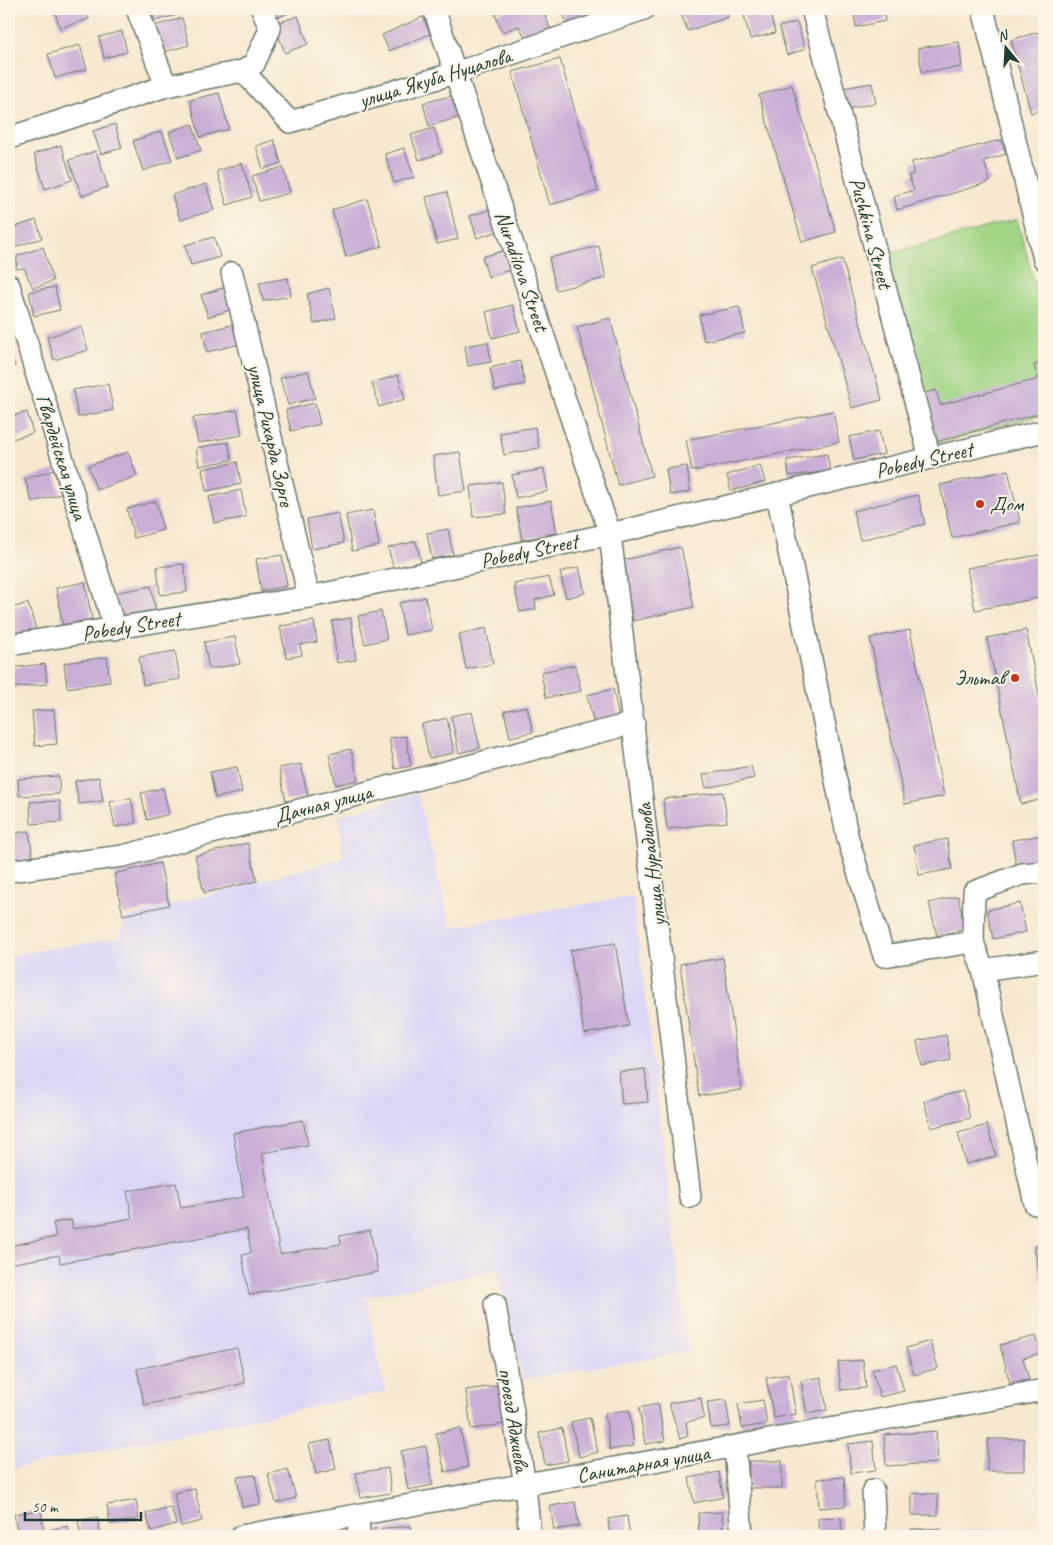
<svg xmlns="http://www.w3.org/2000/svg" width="1053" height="1545" font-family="Caveat,sans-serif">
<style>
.built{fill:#dcd6f6}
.green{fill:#a1d485;stroke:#60885c}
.building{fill:#c9afd6}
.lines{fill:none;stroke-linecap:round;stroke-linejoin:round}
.minor-casing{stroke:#6b796b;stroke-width:24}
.minor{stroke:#fff;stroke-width:21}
.poi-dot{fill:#c8321e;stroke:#fcf5e5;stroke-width:2}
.labels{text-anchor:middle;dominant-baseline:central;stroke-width:4;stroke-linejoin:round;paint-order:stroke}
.street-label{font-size:21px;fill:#1f3d34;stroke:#fcf5e5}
.poi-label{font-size:21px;fill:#1f3d34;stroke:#fcf5e5;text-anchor:start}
</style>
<rect width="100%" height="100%" fill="#fcf5e5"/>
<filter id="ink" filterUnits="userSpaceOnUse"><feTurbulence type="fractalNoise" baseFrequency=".02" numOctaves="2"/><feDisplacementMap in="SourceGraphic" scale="10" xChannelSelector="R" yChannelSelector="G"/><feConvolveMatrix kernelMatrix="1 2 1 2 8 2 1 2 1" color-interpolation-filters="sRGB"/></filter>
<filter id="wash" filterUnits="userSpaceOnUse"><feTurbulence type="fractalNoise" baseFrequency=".0096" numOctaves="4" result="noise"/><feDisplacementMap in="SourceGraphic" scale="20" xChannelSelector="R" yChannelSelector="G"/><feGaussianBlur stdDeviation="1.12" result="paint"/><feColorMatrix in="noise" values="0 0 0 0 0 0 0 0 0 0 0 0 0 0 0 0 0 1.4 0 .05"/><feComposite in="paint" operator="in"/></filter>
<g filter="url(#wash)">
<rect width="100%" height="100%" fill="#f7e8d0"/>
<path class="built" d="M417,792l34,135 182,-31 55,456 -165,27 -26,-109 -131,27 19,95 -376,77v-514l111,-17 5,-20 218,-60 -4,-42z"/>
<path class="green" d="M1017,219l27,99v96l-109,30 -51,-189z"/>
<g id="blocks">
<g class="building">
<path d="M54,9h32l3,10 -29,9z"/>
<path d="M151,9h40v2l-36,10z"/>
<path d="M269,9h30l-26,10z"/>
<path d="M355,9h15l-13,5z"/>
<path d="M510,9h32l9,21 -24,11 -8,-15 -17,6 -7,-18z"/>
<path d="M562,9h30l4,10 -28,9z"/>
<path d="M690,9h35l3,8 -40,14 -8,-19z"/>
<path d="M750,9h19l6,24 -25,6 -7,-28z"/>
<path d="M853,9h30l2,12 -29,6z"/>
<path d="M298,16l10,28 -23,9 -11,-29z"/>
<path d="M423,17l7,17 -41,17 -7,-16z"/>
<path d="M182,18l7,27 -28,8 -7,-27z"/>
<path d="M797,22l8,27 -18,6 -8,-28z"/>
<path d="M122,31l5,21 -23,6 -5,-21z"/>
<path d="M1038,32l6,24v53l-13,4 -20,-73z"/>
<path d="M959,42l3,25 -40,5 -4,-24z"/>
<path d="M80,45l7,24 -32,9 -7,-24z"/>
<path d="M560,59l38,132 -48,14 -38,-133z"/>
<path d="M872,83l4,20 -29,6 -4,-21z"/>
<path d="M792,85l44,147 -34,10 -43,-147z"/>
<path d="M219,93l10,36 -29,8 -10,-37z"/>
<path d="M454,95l6,22 -31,9 -6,-23z"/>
<path d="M115,124l7,24 -21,6 -8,-23z"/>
<path d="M192,124l9,26 -23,8 -9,-26z"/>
<path d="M434,128l8,25 -23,7 -8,-25z"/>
<path d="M162,131l10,29 -29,11 -10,-30z"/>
<path d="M274,140l7,23 -18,6 -7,-23z"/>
<path d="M1001,140l5,14 -22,7 6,21 -93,28 -3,-14 20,-6 -6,-15h5l-1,-13z"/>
<path d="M61,145l11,35 -27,9 -11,-35z"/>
<path d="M404,148l10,29 -20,6 -9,-29z"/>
<path d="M96,151l12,36 -26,9 -13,-36z"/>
<path d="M242,163l10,34 -25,8 -10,-34z"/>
<path d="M283,167l7,26 -31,8 -7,-25z"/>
<path d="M206,184l8,26 -34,10 -8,-25z"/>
<path d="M447,192l11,47 -21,5 -11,-47z"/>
<path d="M367,199l15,47 -36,11 -14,-47z"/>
<path d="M492,209l7,22 -22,7 -7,-22z"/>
<path d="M36,220l6,18 -27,9 -6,-18z"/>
<path d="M214,237l6,20 -29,8 -6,-20z"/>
<path d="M599,246l7,32 -50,12 -7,-32z"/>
<path d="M43,247l10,34 -20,7 -9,-20 -8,1 1,-13z"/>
<path d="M506,250l6,19 -24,8 -6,-20z"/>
<path d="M842,259l40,141 -30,8 -40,-140z"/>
<path d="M288,278l3,18 -28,5 -4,-18z"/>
<path d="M55,287l5,23 -26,6 -5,-24z"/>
<path d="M226,287l7,22 -25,8 -7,-22z"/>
<path d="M329,288l7,30 -22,6 -7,-30z"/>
<path d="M513,305l7,26 -28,7 -6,-26z"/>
<path d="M739,307l6,26 -41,8 -5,-26z"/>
<path d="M610,318l42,158 -34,9 -41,-158z"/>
<path d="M235,324l5,20 -33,8 -4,-20z"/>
<path d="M81,327l7,23 -34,10 -7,-23z"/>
<path d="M488,342l3,20 -23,4 -3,-20z"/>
<path d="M9,346l6,20 -6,2z"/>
<path d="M520,361l5,23 -30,7 -5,-23z"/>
<path d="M1044,362v50l-112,31 -13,-48 17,-5 4,15 98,-26 -4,-14z"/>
<path d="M308,371l7,27 -27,7 -8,-27z"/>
<path d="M398,375l7,24 -26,8 -7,-24z"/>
<path d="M108,384l5,26 -35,7 -5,-27z"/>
<path d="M315,403l5,21 -29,7 -5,-21z"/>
<path d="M237,410l5,25 -44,8 -5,-25z"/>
<path d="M833,411l6,31 -147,29 -6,-31z"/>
<path d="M27,412l6,21 -24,7v-23z"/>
<path d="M535,427l4,21 -35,7 -4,-22z"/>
<path d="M879,431l5,23 -30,6 -5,-23z"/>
<path d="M228,442l4,18 -33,6 -3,-18z"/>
<path d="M128,452l9,24 -40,14 -9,-24z"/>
<path d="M460,452l6,39 -28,4 -5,-39z"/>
<path d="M827,454l3,17 -41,5 -2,-16z"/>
<path d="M237,462l4,22 -35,7 -4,-22z"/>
<path d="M760,465l5,17 -34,9 -4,-16z"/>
<path d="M687,466l3,26 -20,3 -4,-26z"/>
<path d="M544,469l4,22 -32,7 -4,-23z"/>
<path d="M54,470l7,24 -29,8 -7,-23z"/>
<path d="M1008,470l12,52 -68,16 -12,-53z"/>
<path d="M502,482l4,32 -33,3 -3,-31z"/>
<path d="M241,490l5,27 -32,6 -5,-26z"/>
<path d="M918,495l7,29 -65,16 -7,-29z"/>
<path d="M156,501l7,29 -29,8 -7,-29z"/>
<path d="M551,501l6,32 -35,7 -6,-32z"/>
<path d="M373,510l6,36 -27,5 -6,-36z"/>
<path d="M338,513l6,30 -32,6 -5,-30z"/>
<path d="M448,529l5,26 -21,4 -5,-26z"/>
<path d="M416,541l5,21 -27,7 -6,-21z"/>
<path d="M681,547l13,60 -61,14 -14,-60z"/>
<path d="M1044,554v43l-69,13 -8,-42z"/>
<path d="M282,555l5,31 -26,5 -5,-32z"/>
<path d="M184,564l3,28 -27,3 -3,-28z"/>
<path d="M579,567l6,26 -19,5 -6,-26z"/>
<path d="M549,577l5,18 -19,5 1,9 -16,3 -6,-28z"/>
<path d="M85,582l7,37 -29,6 -7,-37z"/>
<path d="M151,586l5,26 -37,7 -5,-26z"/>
<path d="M425,597l7,33 -27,5 -6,-32z"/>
<path d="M28,603l9,30 -20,6 -8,-30z"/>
<path d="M381,611l6,28 -22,5 -7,-28z"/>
<path d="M351,618l5,42 -19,3 -5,-42z"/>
<path d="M314,621l3,21 -17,3 2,10 -16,3 -6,-32z"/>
<path d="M486,628l7,36 -27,5 -7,-35z"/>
<path d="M910,630l34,166 -39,8 -35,-166z"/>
<path d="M1026,630l18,89v80l-23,5 -34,-166z"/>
<path d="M235,637l5,27 -31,5 -5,-27z"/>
<path d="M175,651l5,28 -37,6 -4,-28z"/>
<path d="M107,657l3,25 -43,6 -3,-25z"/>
<path d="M45,664l2,20 -36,4 -2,-20z"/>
<path d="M575,665l6,26 -35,7 -5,-26z"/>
<path d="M613,689l6,29 -25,6 -7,-29z"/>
<path d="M527,706l6,26 -23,5 -6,-26z"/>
<path d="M54,710l3,34 -22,2 -3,-35z"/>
<path d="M472,712l8,36 -21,5 -8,-37z"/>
<path d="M447,718l7,35 -25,5 -7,-34z"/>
<path d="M406,736l5,30 -16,3 -6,-31z"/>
<path d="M351,749l7,31 -22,5 -7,-31z"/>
<path d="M301,764l7,33 -22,4 -7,-33z"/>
<path d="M751,766l3,12 -48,10 -3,-13z"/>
<path d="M237,767l5,25 -27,6 -5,-26z"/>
<path d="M59,776v18l-40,2 -1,-17z"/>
<path d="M99,777l4,24 -24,3 -4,-23z"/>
<path d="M163,788l6,26 -22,6 -6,-27z"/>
<path d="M723,792l4,30 -60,7 -4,-30z"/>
<path d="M131,798l5,25 -21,4 -5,-25z"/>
<path d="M60,801l1,21 -30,2 -1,-22z"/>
<path d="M29,831l4,28 -22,3 -2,-28z"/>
<path d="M1043,835l1,26 -28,5 -4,-26z"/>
<path d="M947,839l5,30 -33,6 -5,-30z"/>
<path d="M248,843l9,38 -53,12 -9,-37z"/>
<path d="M160,863l9,42 -46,10 -9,-41z"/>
<path d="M958,896l7,33 -28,7 -8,-33z"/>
<path d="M1020,903l6,29 -33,7 -6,-29z"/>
<path d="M615,943l14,83 -45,8 -14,-84z"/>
<path d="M723,958l19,132 -43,6 -19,-132z"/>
<path d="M946,1035l5,25 -29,6 -5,-25z"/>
<path d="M645,1069l3,33 -26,2 -3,-32z"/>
<path d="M963,1091l7,27 -39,10 -7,-27z"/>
<path d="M303,1120l5,25 -46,8 18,101 61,-10 -1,-8 30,-6 8,42 -129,23 -7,-40 9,-2 -4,-24 -187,34 -1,-8 -50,9v-24l2,-1 2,6 43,-8 -3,-14 18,-3 2,9 59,-11 -5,-27 49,-8 5,25 63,-11 -11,-64z"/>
<path d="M987,1125l9,31 -30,8 -8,-31z"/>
<path d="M1044,1144v33l-3,1 -9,-31z"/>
<path d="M1044,1245v34l-3,1 -7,-33z"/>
<path d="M1036,1336l6,17 -19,5 6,22 -19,3 -10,-38z"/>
<path d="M930,1341l8,27 -24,7 -8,-27z"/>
<path d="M237,1348l8,35 -101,22 -7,-36z"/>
<path d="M863,1360l3,28 -25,2 -3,-28z"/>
<path d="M896,1364l8,27 -24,6 -8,-27z"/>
<path d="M789,1374l7,40 -22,4 -8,-40z"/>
<path d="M821,1377l6,33 -20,4 -6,-33z"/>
<path d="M500,1385l5,39 -34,5 -5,-39z"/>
<path d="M701,1398l3,20 -18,4 2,14 -8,3 -11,-36z"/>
<path d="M726,1400l4,26 -19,2 -4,-26z"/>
<path d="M763,1400l4,24 -25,4 -4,-24z"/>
<path d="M658,1404l7,37 -20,3 -6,-36z"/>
<path d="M629,1410l5,36 -24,4 -5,-37z"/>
<path d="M590,1418l8,34 -19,5 -8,-35z"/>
<path d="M460,1428l8,39 -23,5 -9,-39z"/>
<path d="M562,1428l6,33 -23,4 -6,-32z"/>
<path d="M936,1431l2,32 -52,3 -2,-31z"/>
<path d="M988,1439h36v32h-37z"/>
<path d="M330,1440l6,29 -20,5 -7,-30z"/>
<path d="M873,1441l3,29 -25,3 -3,-29z"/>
<path d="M426,1446l7,39 -25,5 -7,-39z"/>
<rect x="749" y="1461" width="33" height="27"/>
<path d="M388,1468l3,25 -31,5 -4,-25z"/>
<path d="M288,1469l8,29 -20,5 -8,-29z"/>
<path d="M719,1472l4,25 -29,6 -5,-25z"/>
<path d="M255,1475l5,29 -18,3 -5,-30z"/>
<path d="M844,1477l2,29 -27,2 -2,-29z"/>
<path d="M195,1489l7,32 -21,5 -7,-33z"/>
<path d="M912,1493l26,1v21h-26z"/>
<path d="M136,1500l3,19 -29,5 -3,-19z"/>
<path d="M575,1502l4,24 -25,4 -4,-24z"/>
<path d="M171,1507l5,17 -25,7 -5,-18z"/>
<path d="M41,1510l3,22 -26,4 -4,-22z"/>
<path d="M722,1512l1,24h-24l-1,-23z"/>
<path d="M627,1516l3,20h-20l-2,-17z"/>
<path d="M97,1517l4,19h-20l-3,-15z"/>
<path d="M841,1517l1,19h-23l-1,-18z"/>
<path d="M67,1526l2,10h-19l-1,-6z"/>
<path d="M411,1526l2,10h-39l-1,-7z"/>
<path d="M911,1529h29l-1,7h-29z"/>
<path d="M964,1532h27l1,4h-28z"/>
<path d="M761,1534l27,1v1h-27z"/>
</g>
</g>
</g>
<g filter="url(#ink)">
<use href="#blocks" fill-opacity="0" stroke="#6b796b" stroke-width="1"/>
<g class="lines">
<defs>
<g id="minor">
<path d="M137,9l29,77"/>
<path d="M434,9l176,525 80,663"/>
<path d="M812,9l118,449"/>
<path d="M983,9l61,250"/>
<path d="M243,71l47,51 165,-49 189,-64"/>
<path d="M9,138l157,-52 77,-15 11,-7 16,-35 -8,-20"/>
<path d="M232,273l77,324"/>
<path d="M9,285l106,344"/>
<path d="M777,494l71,345 36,117 89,-14 10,28 52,234 9,-1"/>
<path d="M9,645l300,-48 301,-63 434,-103"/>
<path d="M9,871l114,-15 511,-133"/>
<path d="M973,942l1,-50 48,-18 22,-2"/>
<path d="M983,970l61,-9"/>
<path d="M495,1304l30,181 5,51"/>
<path d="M735,1447l7,89"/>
<path d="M873,1490l2,46"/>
<path d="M358,1515l1,21"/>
<path d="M241,1536l803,-146"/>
</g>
</defs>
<use href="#minor" class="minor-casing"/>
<use href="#minor" class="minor"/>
</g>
</g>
<g class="poi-dot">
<circle cx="980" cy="504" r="5"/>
<circle cx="1015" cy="678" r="5"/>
</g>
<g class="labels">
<g class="street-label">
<text transform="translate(435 78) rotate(-17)">улица Якуба Нуцалова</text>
<text transform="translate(871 233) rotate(75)">Pushkina Street</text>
<text transform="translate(522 271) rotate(71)">Nuradilova Street</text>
<text transform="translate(271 435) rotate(77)">улица Рихарда Зорге</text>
<text transform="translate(62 457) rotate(73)">Гвардейская улица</text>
<text transform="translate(924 460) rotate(-13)">Pobedy Street</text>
<text transform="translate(529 551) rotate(-12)">Pobedy Street</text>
<text transform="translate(131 626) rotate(-9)">Pobedy Street</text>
<text transform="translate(323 804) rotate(-15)">Дачная улица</text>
<text transform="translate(651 865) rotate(-97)">улица Нурадилова</text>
<text transform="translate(514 1420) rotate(81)">проезд Аджиева</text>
<text transform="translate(643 1464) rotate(-10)">Санитарная улица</text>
</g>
<g class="poi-label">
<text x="990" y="504">Дом</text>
<text x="1005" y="678" text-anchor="end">Эльтав</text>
</g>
</g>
<rect width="1053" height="1545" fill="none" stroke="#fcf5e5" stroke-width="30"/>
<g transform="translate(1006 48) rotate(342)" stroke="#fcf5e5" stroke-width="4" paint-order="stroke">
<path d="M0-4L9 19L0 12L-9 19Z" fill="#1f3d34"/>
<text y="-8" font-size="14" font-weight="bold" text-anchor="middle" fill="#1f3d34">N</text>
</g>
<path d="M25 1512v8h116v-8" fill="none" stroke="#1f3d34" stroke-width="2.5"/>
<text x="32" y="1512" font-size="15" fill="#1f3d34" stroke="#fcf5e5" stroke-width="4" paint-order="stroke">50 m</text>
</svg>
